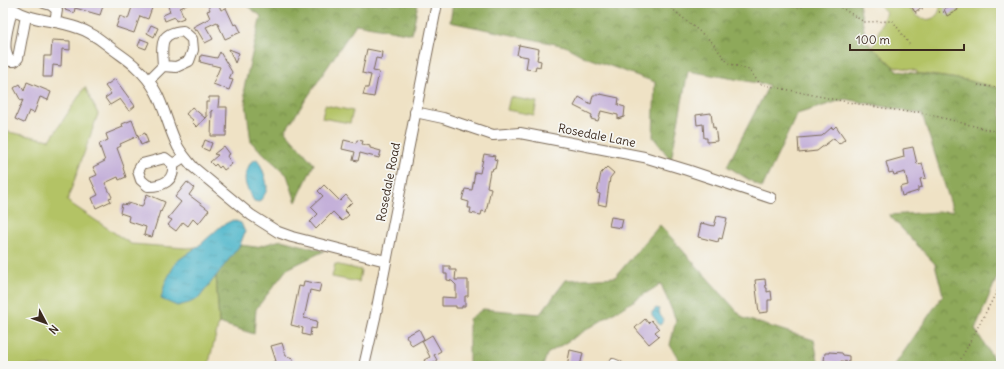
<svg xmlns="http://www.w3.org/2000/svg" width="1004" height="369" font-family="Delius,sans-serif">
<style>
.green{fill:#b3c365;stroke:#777642}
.forest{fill:url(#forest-crowns);stroke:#646a3c}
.water{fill:url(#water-ripples);stroke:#447074}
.building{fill:#c4b0d9}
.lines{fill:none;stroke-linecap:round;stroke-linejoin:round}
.minor-casing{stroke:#7a6a58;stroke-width:12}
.path{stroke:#7a6a58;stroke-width:1.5;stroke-dasharray:1 3;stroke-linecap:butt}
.minor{stroke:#fff;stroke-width:10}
.labels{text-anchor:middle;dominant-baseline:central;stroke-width:3.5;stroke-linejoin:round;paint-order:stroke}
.street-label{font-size:12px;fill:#3b2a1e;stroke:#f6f6f2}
</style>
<defs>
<pattern id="forest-crowns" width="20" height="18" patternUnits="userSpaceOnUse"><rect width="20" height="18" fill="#8ea95a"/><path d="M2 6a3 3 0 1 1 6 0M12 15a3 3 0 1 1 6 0" fill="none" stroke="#758a4a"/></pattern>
<pattern id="water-ripples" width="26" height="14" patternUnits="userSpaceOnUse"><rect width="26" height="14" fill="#4db6ca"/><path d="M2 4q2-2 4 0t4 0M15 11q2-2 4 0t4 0" fill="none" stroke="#4194a3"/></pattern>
</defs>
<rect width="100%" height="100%" fill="#f6f6f2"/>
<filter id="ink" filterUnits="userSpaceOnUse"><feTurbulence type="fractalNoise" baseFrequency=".025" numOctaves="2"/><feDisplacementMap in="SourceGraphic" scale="8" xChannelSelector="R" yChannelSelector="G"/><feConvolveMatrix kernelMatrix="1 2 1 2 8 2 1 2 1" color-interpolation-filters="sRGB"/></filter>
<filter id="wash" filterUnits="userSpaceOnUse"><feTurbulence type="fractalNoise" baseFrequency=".012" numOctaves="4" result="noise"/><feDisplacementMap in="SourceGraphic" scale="16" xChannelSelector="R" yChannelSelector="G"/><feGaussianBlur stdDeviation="0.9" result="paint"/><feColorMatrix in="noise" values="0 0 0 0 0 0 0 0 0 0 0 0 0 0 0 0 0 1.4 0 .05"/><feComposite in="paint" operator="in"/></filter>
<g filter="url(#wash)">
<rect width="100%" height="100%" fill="#efe2c5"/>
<g class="green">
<path d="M877,3h29c4,5 8,11 13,14 11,7 23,-2 21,-14h61v86l-35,-9 -50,-7 1,-2 -24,-5 -20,-19 13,-35z"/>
<path d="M85,87l13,27 -31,87 64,43 55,4 11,-1 -21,15 23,36 17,-23 3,48 -11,43h-202l-3,-4v-231l47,9z"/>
<path d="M510,97l27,5 -3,13 -27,-5z"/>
<path d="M325,105l28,6 -3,12 -28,-5z"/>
<path d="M335,264l26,6 -2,12 -27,-5z"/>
</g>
<g class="forest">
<path d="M243,3h175l-6,31 -56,-10 -71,107 29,33 -18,38 -9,-27 -36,-33 -7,-54 17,-72z"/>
<path d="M453,3h406l7,38 32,30 68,9 35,9v179l-26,61 23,37h-104l49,-71 -8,-31 -46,-49 64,-4 -31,-97 -77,-15 -48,15 -35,74 -35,-22 42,-81 -81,-14 -17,89 -18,-23 2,-55 -70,-25 -20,-11 -115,-24z"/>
<path d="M660,225l83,93 71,22 5,26h-136l-13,-21 6,-25 -15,-36 -114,70 -4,12h-74v-47l14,-10 57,5 26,-34 49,-3z"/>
<path d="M281,240l43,11 -37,18 -31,40 -2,25 -35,-11 -3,-48 24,-30 16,2z"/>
</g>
<g class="water">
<path d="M257,159c4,5 10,21 10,28 0,6 -5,11 -8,15l-5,-1c-9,-16 -13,-21 -3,-39z"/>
<path d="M233,220l8,3 4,9 -5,13 -41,53 -10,5 -12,3 -16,-7 4,-16 11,-21 25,-18 20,-18z"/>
<path d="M656,308l3,1 1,6 4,5 -4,5 -2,-1 -1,-3 -5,-6v-3z"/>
</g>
<g id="blocks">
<g class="building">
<path d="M64,3h30l9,3 -3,9 -25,-7 -1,5 -9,-3 1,-5h-2z"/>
<path d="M139,3h8l6,2 -5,14 -8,-3 -6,17 -18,-6 4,-11 8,3 5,-15 5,2z"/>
<path d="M167,3h24l-11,5 4,10 -8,3 -1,-4 -10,4 -2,-6 7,-3z"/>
<path d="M207,3h11l3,7 5,-2 8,17 3,-1 4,8 -16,7 -8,-17 -11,5 7,12 -8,4 -8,-13 -2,1 -2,-4 17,-9 -3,-7 3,-1z"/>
<path d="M909,3h18l-12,9z"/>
<path d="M955,3l3,7 -11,6 -3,-7z"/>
<path d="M151,25l7,3 -4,9 -7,-4z"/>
<path d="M141,39l8,3 -3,7 -8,-3z"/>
<path d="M52,40l18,1v9l-8,-1 -1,17 -8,-1 -1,12h-9l1,-21h7z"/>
<path d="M519,45l20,4 -2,11 4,1 -1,6 -4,-1 -1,4 -9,-1 2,-12 -11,-2z"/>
<path d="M229,49l10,4 -4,10z"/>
<path d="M367,49l15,3 -1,7 -5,-1 -3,13 6,1 -5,25 -11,-2 2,-7h3l3,-13 -9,-2z"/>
<path d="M220,52l12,20 -3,7 4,1 -4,10 -16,-6 7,-17 -20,-5 1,-7 16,3z"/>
<path d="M115,79l20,27 -6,5 -9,-12 -10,6 -5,-7 6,-4 -6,-8z"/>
<path d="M27,82l24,10 -3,8 -8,-3 -6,16 -5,-2 -5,12 -9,-4 8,-19 -2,1 -7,-13 6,-4 4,7z"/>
<path d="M600,94l19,4 -1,7 7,2 -1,10 -6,2v-4l-17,-4 -3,10 -7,-2 1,-4 -18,-9 5,-9 12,7 2,-9h6z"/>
<path d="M209,97h10l-1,10h9l-1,29h-15l1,-26 -6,8v-16h3z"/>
<path d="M192,107l13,11 -8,9 -5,-5 1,-2 -7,-6z"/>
<path d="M711,113l2,15 2,-1 2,14 -10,1v-4h-3l-1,-14 -6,1 -1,-10z"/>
<path d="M132,120l6,16 -18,8 1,2 -4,2 7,19 -1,1 3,9 -7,3 -1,-3 -13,6 7,14 -3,1 2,3 -15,7 -4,-10 6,-3 -8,-17 7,-3 -4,-8 12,-6 -6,-17 9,-4 -2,-6 17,-7 -1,-3z"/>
<path d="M836,126l9,13 -6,5 -5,-6 -17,13 -18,2 -1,-15 24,-2 10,-9 1,2z"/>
<path d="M145,133l3,9 -7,3 -3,-9z"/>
<path d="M205,140l7,3 -3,8 -7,-3z"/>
<path d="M344,140l12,3 1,-3 6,1 -1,3 8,2v2l11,3 -2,7 -19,-5 -2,8 -5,-1 2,-8 -13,-3z"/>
<path d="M224,146l6,8 -3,2 5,8 -8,6 -3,-4 -2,2 -3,-4 -2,2 -4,-4 8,-7 -4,-1z"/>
<path d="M913,147l4,17 5,-1 4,15 -6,1 2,8 -4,1v3l-16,5 -2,-9 8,-2 -3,-13 -11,3 -1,-3 -4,1 -3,-11 18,-5 -1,-8z"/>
<path d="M484,154l11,2 -1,3 3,1 -2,9 -2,-1 -1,3h-2l-3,16 4,1 -5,24 -4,-1 -1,4 -11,-2 1,-5h-3l1,-6 -7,-2 3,-11 7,1 3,-18 5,1z"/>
<path d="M607,167l7,6 -4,5 -4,28 -8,-2 2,-10 -3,-1 4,-20z"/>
<path d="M187,182l7,6 -5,7 20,15 -11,14 -5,-5 -5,7 -5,-4 -7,9 -8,-6 4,-5 -4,-2 13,-16 -6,-5z"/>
<path d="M324,185l16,16 6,-6 6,7 -8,8 5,5 -7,6 -9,-9 -17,17 -6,-7 8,-8 -7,-7 12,-11 -5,-5z"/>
<path d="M147,194l18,8 -4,10 -1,-1 -8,26 -8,-2 2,-8 -18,-6 1,-5 -9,-3 2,-9 6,1v-2l14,4z"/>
<path d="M717,216l10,2 -5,21 -3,-1 -1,4 -20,-5 3,-14 13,3z"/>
<path d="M611,217l12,2 -2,9 -12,-2z"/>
<path d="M444,266h6v4h6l-1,10h13v16h-3v10h-3v2h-6v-2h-14v-9l14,1v-13l-4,-4 -5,-1v-6h-3z"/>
<path d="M765,279l1,9h1v4l4,-1 1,9h-4v12l-9,1 -4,-33z"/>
<path d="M304,281l17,3 -2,8 -9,-2 -6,28 13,3 -1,8 -5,-1 -1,8 -8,-2 1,-6 -12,-3 8,-39 4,1z"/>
<path d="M645,319l3,4 3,-3 8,9 -4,3 4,4 -10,8 -14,-16z"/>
<path d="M419,329l5,10 -12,7 -6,-10z"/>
<path d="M432,335l9,16 -7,4 3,5 -10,6 -3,-6 6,-3 -8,-16z"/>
<path d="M282,343l4,13 7,2 -1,8h-28v-1l12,-4 -5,-15z"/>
<path d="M570,350l13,3 -3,13h-13z"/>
<path d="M829,352l13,1 1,2 6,1v6l-8,-1 -1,5h-7l1,-4 -10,-1 1,-8h4z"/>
</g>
</g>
</g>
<g filter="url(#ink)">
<use href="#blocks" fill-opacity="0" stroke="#7a6a58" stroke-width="1"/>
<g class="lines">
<defs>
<g id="minor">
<path d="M5,3c23,20 46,15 73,25 14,4 25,14 36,22 8,6 16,11 22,17 28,25 27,50 42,80 4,7 9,13 15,20l58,48 27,17 14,5 94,24"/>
<path d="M44,3l7,2 6,5 -2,12"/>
<path d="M12,10c-3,14 -12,38 -2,51h5l3,-3 8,-42"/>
<path d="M149,80l14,-14 13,1 13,-6 4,-11 -1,-11 -9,-8c-25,2 -21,15 -20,35"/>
<path d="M415,112l28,6 50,17 27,-2 124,24 43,13 84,28"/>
<path d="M173,164l-8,-6 -23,6 -4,7 3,9 7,6c15,0 27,-5 25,-22l11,-7"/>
<path d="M364,366l11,-48 62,-315"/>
<path d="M611,366l2,-2 5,2"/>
</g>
</defs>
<use href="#minor" class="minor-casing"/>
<g class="path">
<path d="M665,3l46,38 17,22 21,7 11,14 87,18 61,10h12l81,21"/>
<path d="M783,3l1,2 16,3 8,-5"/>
<path d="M834,3l30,19 29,-1 16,23"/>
<path d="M908,3l8,10 14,-10"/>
<path d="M939,12h7"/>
<path d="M978,85l23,3"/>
<path d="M957,366l44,-82"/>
</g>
<use href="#minor" class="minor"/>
</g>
</g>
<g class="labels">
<g class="street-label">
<text transform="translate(597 135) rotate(11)">Rosedale Lane</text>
<text transform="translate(388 182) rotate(-79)">Rosedale Road</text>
</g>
</g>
<rect width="1004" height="369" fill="none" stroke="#f6f6f2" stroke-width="16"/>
<g transform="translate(46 323) rotate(131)" stroke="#f6f6f2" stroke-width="3" paint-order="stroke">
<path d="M0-3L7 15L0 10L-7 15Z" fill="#3b2a1e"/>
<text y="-6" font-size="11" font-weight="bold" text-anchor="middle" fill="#3b2a1e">N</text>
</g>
<path d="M850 44v6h114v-6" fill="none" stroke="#3b2a1e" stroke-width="2"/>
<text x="856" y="44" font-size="12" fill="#3b2a1e" stroke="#f6f6f2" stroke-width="3" paint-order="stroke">100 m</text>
</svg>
